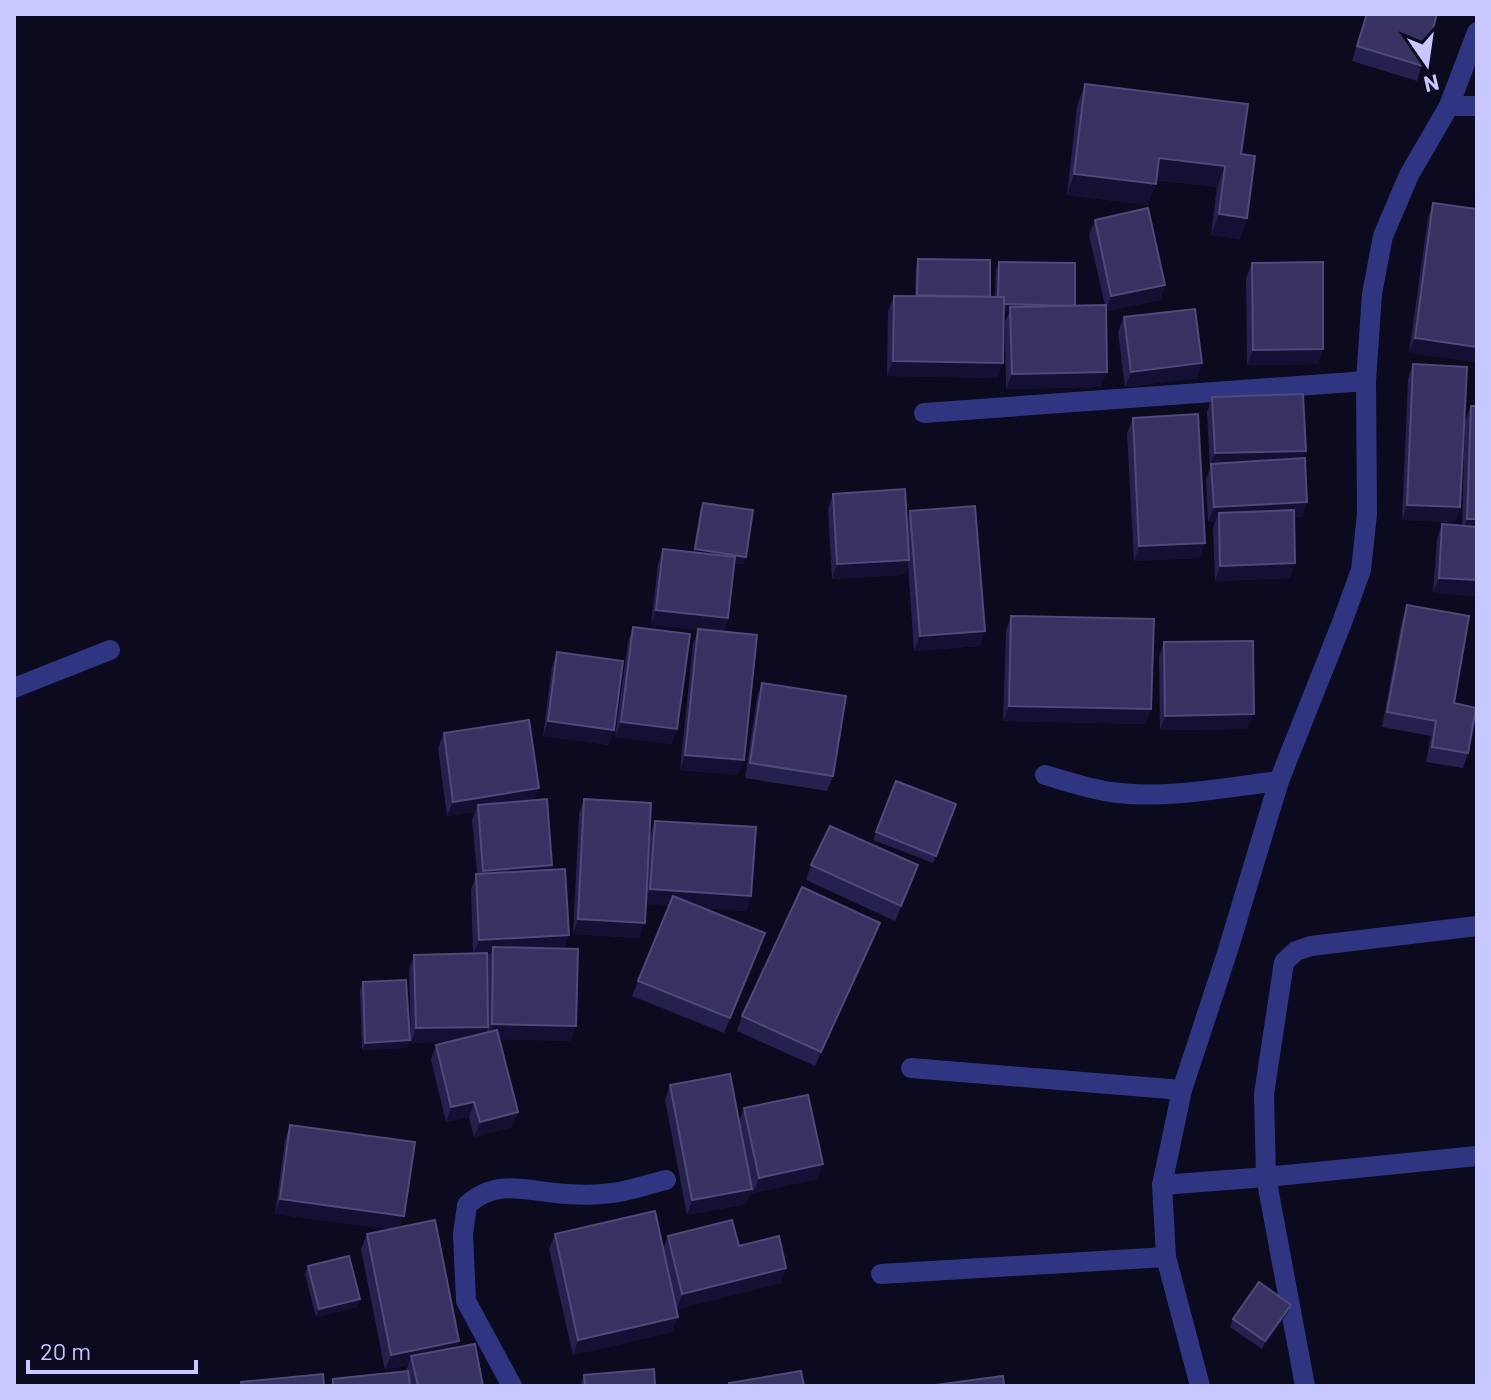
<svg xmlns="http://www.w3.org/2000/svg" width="1491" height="1400" font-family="Barlow,sans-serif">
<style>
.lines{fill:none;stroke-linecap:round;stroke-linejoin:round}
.minor{stroke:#303582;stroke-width:20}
.wall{fill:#25214e}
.shaded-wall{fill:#131033}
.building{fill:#373261;stroke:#4e4a7a;stroke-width:2}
</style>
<rect width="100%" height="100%" fill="#0b0a1e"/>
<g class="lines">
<g class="minor">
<path d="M1449,106h28"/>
<path d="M924,413l442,-32"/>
<path d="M14,688l96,-38"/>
<path d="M1045,775c21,6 44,14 66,17 54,8 115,-5 168,-11"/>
<path d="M911,1068l271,22"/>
<path d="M1162,1185l104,-8 -2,-83 20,-132 12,-11 15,-5 166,-20"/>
<path d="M881,1274l285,-17"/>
<path d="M512,1386l-46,-85 -3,-67 4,-29c32,-29 63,-12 101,-11 14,1 30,1 44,-1 18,-2 36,-9 54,-13"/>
<path d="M1200,1386l-34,-129 -4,-72 20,-95 46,-140 51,-169 62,-156 20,-55 6,-56 -1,-133 6,-87 11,-58 26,-61 40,-69 28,-74"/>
<path d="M1305,1386l-39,-209 211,-21"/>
</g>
</g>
<g class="wall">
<path d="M1366,14h71l-20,67 -65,-20z"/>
<path d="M1085,84l156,70 6,64 -7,21 -29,-4 6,-48 -61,-7 -8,25 -81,-10 10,-89z"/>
<path d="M1433,203l44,6 -68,144 19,-135z"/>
<path d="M1095,220l70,65 -5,15 -54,11 -5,76 -95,2 -1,-67 4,-10 -5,-1 -6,67 -111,-2 1,-65 6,-15h21l1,-30 2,-7 72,38h5l1,-27 3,-8 76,44 30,-1 -16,-70z"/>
<path d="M1252,263l66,101 -71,1 -1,-87z"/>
<path d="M1124,317l78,46 -5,15 -72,9 -7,-55z"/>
<path d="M1413,364l47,143 -5,15 -53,-2 6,-141z"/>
<path d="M1212,397l91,62 4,43 -5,15h-8l-4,61 -75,3 -2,-53 2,-6h-7l-2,-43 4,-11 -3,-56z"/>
<path d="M1471,406l6,190 -44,-3 4,-54 5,-15 20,2 3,-105z"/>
<path d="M1133,418l72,125 -6,15 -65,3 -7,-128z"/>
<path d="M833,494l74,26 3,-9 75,120 -6,15 -65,5 -6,-87 -4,11 -72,4 -4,-70z"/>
<path d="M703,503l43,54 -3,7 -9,-1 -6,55 -5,14 15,143 -58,-5 13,-126 5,-14 -47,-5 7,-61 5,-15 30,4 7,-43z"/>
<path d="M1407,605l47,98 14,50 -5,15 -37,-6 5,-26 -49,-9 20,-107z"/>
<path d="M1011,616l135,108 -143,-3 3,-90z"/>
<path d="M633,627l39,117 -57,-7 13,-95z"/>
<path d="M1164,642l84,87 -88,1 -1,-73z"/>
<path d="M557,652l52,93 -66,-9 9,-69z"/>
<path d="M762,683l71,93 -6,15 -82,-13 12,-80z"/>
<path d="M444,733l90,67 18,65 -2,5 19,65 -5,13 7,93 -72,-2 19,73 -6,15 -38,10 -5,-20 -23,5 -15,-62 5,-15 9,-3 -34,1 -2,-73 5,-15 59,-1 -2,-65 6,-15 -5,-54 3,-8 -28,4 -9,-68z"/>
<path d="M896,781l60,23 -23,59 -60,-23z"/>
<path d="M584,799l66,37 5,-15 96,75 -5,15 -44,-3 57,40 -35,85 -92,-37 37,-90 -23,-2 -6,34 -67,-4 6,-120z"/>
<path d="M811,865l102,15 -18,41 -89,-41z"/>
<path d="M874,938l-59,128 -78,-35 5,-15z"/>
<path d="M363,982l47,58 -3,8 -45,2 -2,-60z"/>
<path d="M670,1085l69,36 5,-13 79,56 -6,15 -64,14 -6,-30 5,26 -6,15 -59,11 -22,-115z"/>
<path d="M290,1125l110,102 59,114 -3,7 27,38h-153l3,-7 73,-8 2,-6 -23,5 -24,-121 6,-15 22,-5 -114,-15 10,-74z"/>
<path d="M555,1234l108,15 5,-13 71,10 47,22 -5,15 -104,26 -5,23 -99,23 -24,-106z"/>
<path d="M308,1266l49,41 -41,10 -11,-43z"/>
<path d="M1291,1305l-3,7 -26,37 -32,-22 3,-8z"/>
<path d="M584,1375l71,11h-75z"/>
</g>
<g class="shaded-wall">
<path d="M1159,158l66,8 -8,21 -66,-8z"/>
<path d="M1074,174l82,10 -8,21 -81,-10z"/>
<path d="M1219,214l28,4 -7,21 -29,-4z"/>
<path d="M1165,285l-5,15 -54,11 5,-15z"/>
<path d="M998,303l77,3 -65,1 -1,5 -14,-1z"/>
<path d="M1415,338l62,9v16l-68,-10z"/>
<path d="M1323,349l-5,15 -71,1 6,-15z"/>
<path d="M893,361l110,2 -5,15 -111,-2z"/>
<path d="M1202,363l-5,15 -72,9 6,-15z"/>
<path d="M1107,372l-6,15 -95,2 6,-15z"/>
<path d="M1306,451l-6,15 -89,-2 -2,4 6,-15z"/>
<path d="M1307,502l-5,15 -83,5v-9l-4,9h-7l6,-15z"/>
<path d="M1407,505l53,2 -5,15 -53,-2z"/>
<path d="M1467,519h10v15h-15z"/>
<path d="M1205,543l-6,15 -65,3 5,-15z"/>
<path d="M695,549l51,8 -3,7 -50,-7z"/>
<path d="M909,560l-5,15 -72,4 5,-15z"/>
<path d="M1295,563l-5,15 -75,3 5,-15z"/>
<path d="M1439,578l38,2v16l-44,-3z"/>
<path d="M656,610l72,8 -5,15 -72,-8z"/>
<path d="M985,631l-6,15 -65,5 6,-15z"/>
<path d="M1009,706l142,3 -5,15 -143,-3z"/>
<path d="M1254,714l-6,15 -88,1 5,-14z"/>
<path d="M548,721l66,9 -5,15 -66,-9z"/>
<path d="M621,722l56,7 -5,15 -57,-7z"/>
<path d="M685,755l59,5 -6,15 -58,-5z"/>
<path d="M539,788l-6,15 -55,2 -3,7 -28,4 6,-14z"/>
<path d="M552,865l-5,15 -69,6 5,-15z"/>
<path d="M650,889l101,7 -5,15 -102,-7z"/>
<path d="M578,919l67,4 -5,15 -67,-4z"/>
<path d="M880,923l-6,15 -59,128 6,-14z"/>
<path d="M569,935l-6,15 -70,-3 -2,7 -18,1 6,-15z"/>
<path d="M492,1024l84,2 -5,15 -85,-2z"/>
<path d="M488,1027l-5,15 -72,1 5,-15z"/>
<path d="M410,1040l-3,8 -45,2 3,-7z"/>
<path d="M474,1102l-5,15 -23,5 5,-15z"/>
<path d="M518,1112l-6,15 -38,10 6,-15z"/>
<path d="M823,1164l-6,15 -64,14 6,-15z"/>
<path d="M752,1189l-6,15 -59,11 5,-15z"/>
<path d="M280,1199l124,17 -6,15 -123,-17z"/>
<path d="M786,1268l-5,15 -104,26 5,-15z"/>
<path d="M360,1299l-3,8 -41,10 3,-8z"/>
<path d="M1291,1305l-3,7 -26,37 3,-8z"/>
<path d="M678,1317l-6,15 -99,23 5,-15z"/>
<path d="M459,1341l-6,15h-42l-3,9 -23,5 6,-15z"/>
</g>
<g class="building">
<path d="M1367,14h70l-14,52 -66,-20z"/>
<path d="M1085,84l163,20 -7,50 14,2 -8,62 -28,-4 6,-48 -66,-8 -3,26 -82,-10z"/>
<path d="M1433,203l44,6v138l-62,-9z"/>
<path d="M1148,208l17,77 -54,11 -16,-76z"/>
<path d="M918,259l72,1v37l-73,-2z"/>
<path d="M999,262l76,1v43l-71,-2v-7h-6z"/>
<path d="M1323,262v87l-70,1 -1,-87z"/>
<path d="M894,296l110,1 -1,66 -110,-2z"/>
<path d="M1106,305l1,67 -95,2 -2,-67z"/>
<path d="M1195,309l7,54 -71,9 -7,-55z"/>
<path d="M1413,364l54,3 -7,140 -53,-2z"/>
<path d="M1303,394l3,57 -91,2 -3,-56z"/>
<path d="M1471,406h6v113h-10z"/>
<path d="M1198,414l7,129 -66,3 -6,-128z"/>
<path d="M1305,458l2,44 -93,5 -3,-43z"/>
<path d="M905,489l4,71 -72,4 -4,-70z"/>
<path d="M703,503l50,7 -7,47 -51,-8z"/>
<path d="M975,506l10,125 -65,5 -10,-125z"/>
<path d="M1294,510l1,53 -75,3 -1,-53z"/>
<path d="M1442,524l35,3v53l-38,-2z"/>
<path d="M663,549l72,8 -7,61 -72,-8z"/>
<path d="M1407,605l62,11 -15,87 22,5 -8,45 -36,-6 4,-26 -49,-9z"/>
<path d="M1011,616l143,3 -3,90 -142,-3z"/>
<path d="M633,627l57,7 -13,95 -56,-7z"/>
<path d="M698,629l59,6 -13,125 -59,-5z"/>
<path d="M1253,641l1,73 -89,2 -1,-74z"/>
<path d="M557,652l66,9 -9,69 -66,-9z"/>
<path d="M762,683l84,13 -13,80 -83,-13z"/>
<path d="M529,720l10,68 -86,14 -9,-69z"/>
<path d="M896,781l60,23 -20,52 -60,-24z"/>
<path d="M547,799l5,66 -69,6 -5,-66z"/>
<path d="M584,799l67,4 -6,120 -67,-4z"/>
<path d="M655,821l101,6 -5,69 -101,-7z"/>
<path d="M830,826l88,39 -17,41 -90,-41z"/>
<path d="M565,869l4,66 -90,5 -3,-66z"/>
<path d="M802,887l78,36 -59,129 -79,-36z"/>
<path d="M673,896l92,37 -35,85 -92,-37z"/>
<path d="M493,947l85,2 -2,77 -84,-2z"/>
<path d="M487,953l1,74 -72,1 -2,-73z"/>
<path d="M406,980l4,60 -45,3 -2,-61z"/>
<path d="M497,1030l21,82 -38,10 -6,-20 -23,5 -15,-62z"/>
<path d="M730,1074l22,115 -60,11 -22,-115z"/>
<path d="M808,1095l15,69 -64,14 -15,-70z"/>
<path d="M290,1125l125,17 -11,74 -124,-17z"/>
<path d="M655,1211l23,106 -100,23 -23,-106z"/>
<path d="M435,1220l24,121 -68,14 -24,-121z"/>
<path d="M732,1220l7,26 40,-10 7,32 -104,26 -14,-58z"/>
<path d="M349,1256l11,43 -41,10 -11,-43z"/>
<path d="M1259,1282l32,23 -26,36 -32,-22z"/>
<path d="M475,1344l8,42h-65l-7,-30z"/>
<path d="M654,1369l1,17h-70l-1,-11z"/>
<path d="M408,1371l2,15h-77v-7z"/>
<path d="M801,1371l3,15h-74l-1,-3z"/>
<path d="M323,1374l1,12h-82l-1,-4z"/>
<path d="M1003,1376l1,10h-76z"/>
</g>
<rect width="1491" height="1400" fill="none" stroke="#c8c7ff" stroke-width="32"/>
<g transform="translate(1427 64) rotate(167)" stroke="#0b0a1e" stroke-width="6" paint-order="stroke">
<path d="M0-6L14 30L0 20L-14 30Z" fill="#c8c7ff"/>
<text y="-12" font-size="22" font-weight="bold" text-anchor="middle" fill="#c8c7ff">N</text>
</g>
<path d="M28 1360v12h168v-12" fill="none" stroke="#c8c7ff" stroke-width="4"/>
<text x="40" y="1360" font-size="24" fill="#c8c7ff" stroke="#0b0a1e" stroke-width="6" paint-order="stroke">20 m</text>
</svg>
